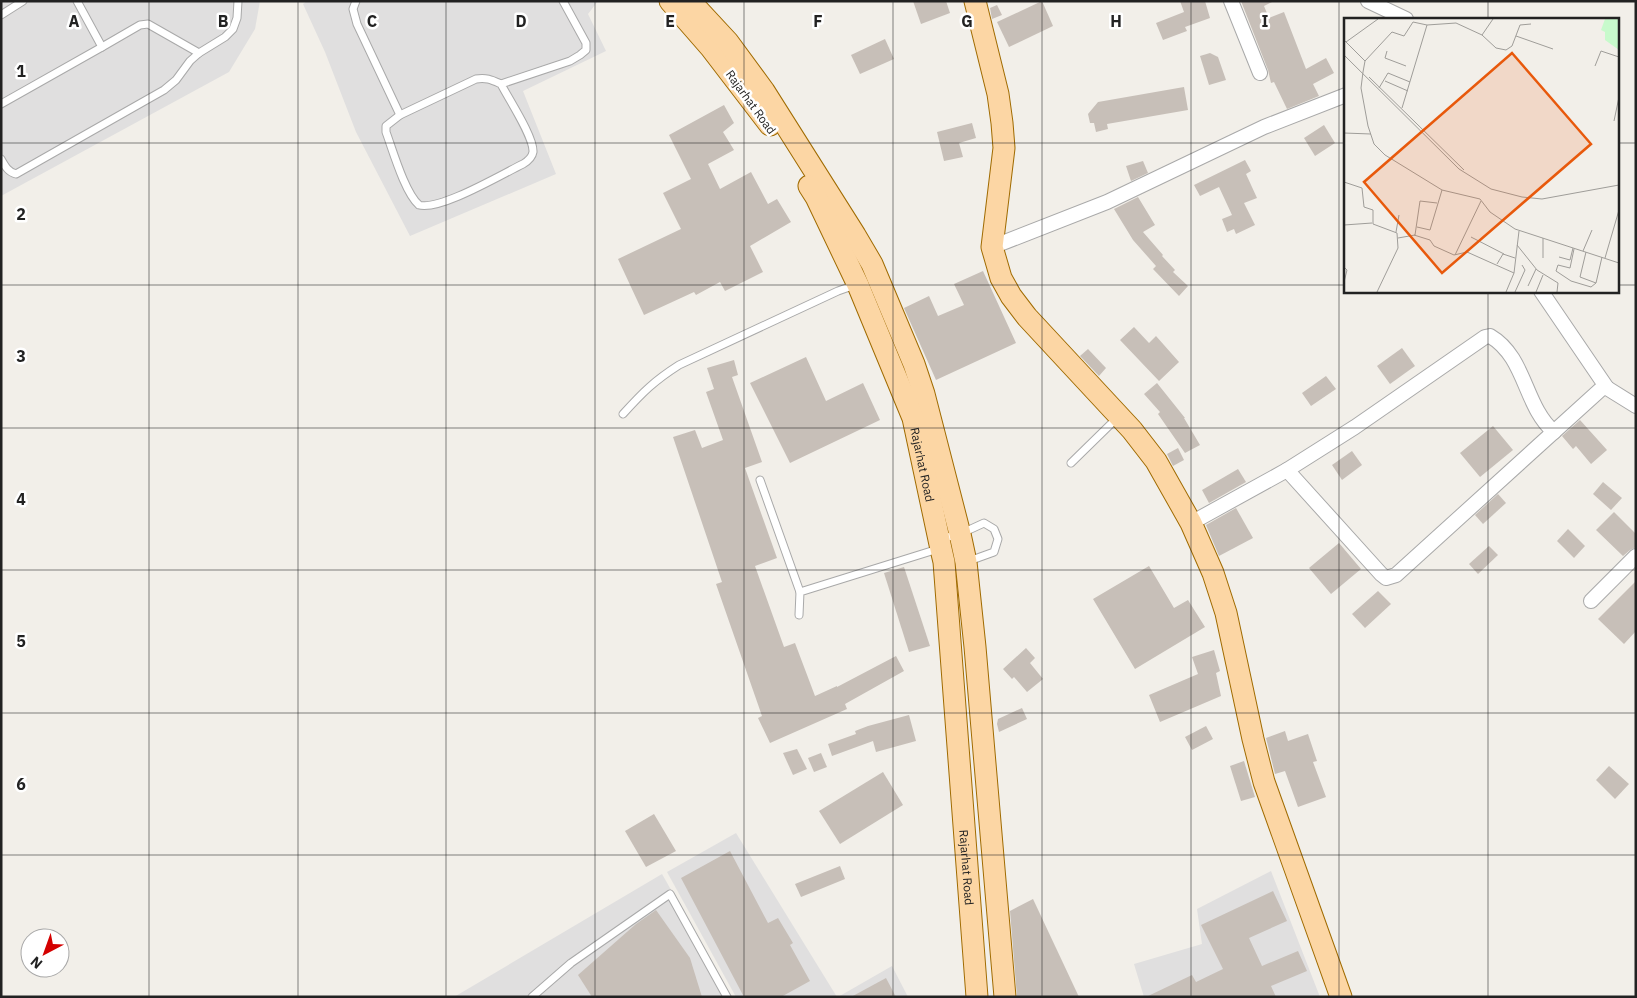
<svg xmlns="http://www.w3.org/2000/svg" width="1637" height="998" font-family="'IBM Plex Sans',sans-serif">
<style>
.residential{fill:#e0dfdf}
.building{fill:#c7bfb8}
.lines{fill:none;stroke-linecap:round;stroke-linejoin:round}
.service-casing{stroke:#a9a9a9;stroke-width:9}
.minor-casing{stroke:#a9a9a9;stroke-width:16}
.primary-casing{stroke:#a06b00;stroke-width:23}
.service{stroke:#fff;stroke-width:7}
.minor{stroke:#fff;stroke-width:14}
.primary{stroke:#fcd6a4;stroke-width:21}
.grid{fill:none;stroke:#222;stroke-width:1;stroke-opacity:0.55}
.labels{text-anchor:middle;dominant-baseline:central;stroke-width:5;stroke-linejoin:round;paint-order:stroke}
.street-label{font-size:12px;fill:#222;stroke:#fff}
.inset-road{fill:none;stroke:#9f9d99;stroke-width:1}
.view{fill:#e8590c;fill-opacity:0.15;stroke:#e8590c;stroke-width:2.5}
.inset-edge{fill:none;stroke:#222;stroke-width:2.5}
.grid-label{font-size:16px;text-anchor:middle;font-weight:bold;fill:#222;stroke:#fff;stroke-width:5;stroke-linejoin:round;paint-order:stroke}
</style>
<rect width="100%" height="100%" fill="#f2efe9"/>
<g class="residential">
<path d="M1,1h259l-5,28 -26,43 -228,124z"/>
<path d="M307,1h291l-10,13 18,37 -83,40 33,83 -146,62 -54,-104 -31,-80 -22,-48z"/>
<path d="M736,833l101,164h-101l-69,-125z"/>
<path d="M1271,871l49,126h-176l-10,-33 68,-20 -5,-35z"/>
<path d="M662,874l70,123h-278z"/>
<path d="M892,966l16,31h-70z"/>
</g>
<g class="building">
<path d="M913,1h33l4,12 -29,11z"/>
<path d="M1042,1l11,25 -44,21 -12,-25z"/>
<path d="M1180,1h25l5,17 -25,9 2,4 -24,9 -7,-17 28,-11z"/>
<path d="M1241,1h33l-10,5 5,12 15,-6 22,57 20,-11 8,15 -21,11 6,12 -32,13 -13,-27 -3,1 -3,-13z"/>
<path d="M997,5l5,10 -10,4 -2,-11z"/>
<path d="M885,39l9,20 -34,15 -9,-19z"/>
<path d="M1210,53l8,4 8,23 -17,5 -9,-29z"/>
<path d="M1184,87l4,23 -81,14 1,5 -12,3 -2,-9h-4l-2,-9 10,-12z"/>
<path d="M724,105l10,18 -11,9 11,18 -26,14 12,25 31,-17 17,32 9,-5 14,23 -41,24 13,26 -38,19 -5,-9 -24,13 -2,-3 -50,23 -26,-56 63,-30 -18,-36 28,-14 -22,-44z"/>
<path d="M972,123l4,15 -17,5 4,14 -19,4 -7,-29z"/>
<path d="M1324,125l11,18 -20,13 -11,-18z"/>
<path d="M1245,160l6,11 -5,3 11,24 -13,5 11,22 -19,9 -2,-5 -7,3 -5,-13 10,-4 -13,-28 -19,9 -6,-11z"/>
<path d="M1143,161l5,12 -17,8 -5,-15z"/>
<path d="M1138,197l17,28 -12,7 20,23 -1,1 13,14 -2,2 15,14 -9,10 -26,-27 3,-3 -23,-26 -19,-31z"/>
<path d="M983,271l33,72 -80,37 -32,-72 25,-12 9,20 26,-11 -10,-21z"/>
<path d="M1134,327l15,16 7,-7 23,26 -20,19 -39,-41z"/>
<path d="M1402,348l13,18 -25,18 -13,-18z"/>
<path d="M1088,349l18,19 -7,8 -19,-20z"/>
<path d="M806,357l20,44 37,-18 17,37 -90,43 -40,-80z"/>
<path d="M734,360l4,15 -6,2 30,85 -17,6 32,90 -22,8 29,81 11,-4 20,53 22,-10v1l59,-31 8,15 -59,33 2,5 -77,34 -12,-25 4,-2 -46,-132 6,-2 -49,-145 22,-7 7,18 21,-8 -17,-48 8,-3 -7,-21z"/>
<path d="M1326,376l10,13 -25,17 -9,-13z"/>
<path d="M1157,383l28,35h-1l16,27 -15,8 -27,-39 2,-2 -16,-18z"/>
<path d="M1580,420l27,30 -16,14 -15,-18 -3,3 -11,-13z"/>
<path d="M1493,426l20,24 -33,27 -20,-24z"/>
<path d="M1178,448l6,12 -11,6 -6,-12z"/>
<path d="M1352,451l10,14 -20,15 -10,-15z"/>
<path d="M1238,469l8,13 -37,21 -7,-13z"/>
<path d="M1603,482l19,16 -11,12 -18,-16z"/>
<path d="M1498,494l8,9 -23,21 -8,-9z"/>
<path d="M1236,508l17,30 -34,18 -13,-31z"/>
<path d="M1614,512l22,22v13l-6,3 -7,6 -27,-26z"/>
<path d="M1568,529l17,17 -11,12 -17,-17z"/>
<path d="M1339,543l22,26 -30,25 -22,-26z"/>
<path d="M1489,546l9,9 -20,19 -9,-10z"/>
<path d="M1149,566l25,42 14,-8 17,27 -70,42 -42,-70z"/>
<path d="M904,567l26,79 -21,6 -25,-79z"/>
<path d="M1636,581v50l-12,13 -26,-25z"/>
<path d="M1378,591l13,13 -26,24 -13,-14z"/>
<path d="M1026,648l9,10 -5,5 13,16 -16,13 -13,-15 -2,2 -9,-10z"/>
<path d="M1214,650l6,21 -4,2 5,23 -61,26 -11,-27 49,-21 -6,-17z"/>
<path d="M1022,708l5,11 -28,13 -2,-8 1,-5z"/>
<path d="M909,715l7,26 -40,11 -3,-11 -41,15 -4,-12 28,-10 -1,-3 13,-5z"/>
<path d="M1206,726l7,13 -21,11 -7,-13z"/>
<path d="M1285,731l3,10 20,-7 9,27 -4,1 13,35 -28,10 -13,-36 -10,3 -9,-36z"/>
<path d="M797,749l10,20 -14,6 -10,-22z"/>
<path d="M821,753l6,14 -13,5 -6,-14z"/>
<path d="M1244,761l11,36 -14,4 -11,-35z"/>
<path d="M1609,766l20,18 -14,15 -19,-19z"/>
<path d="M883,772l20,33 -63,39 -21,-33z"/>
<path d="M654,814l22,37 -30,16 -21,-36z"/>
<path d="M730,851l38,72 10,-5 15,25 -3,2 20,36 -29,16h-37l-63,-119z"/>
<path d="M840,866l5,13 -44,18 -6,-13z"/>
<path d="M1273,891l14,30 -38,17 13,28 36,-15 9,20 -36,15 5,11h-130l46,-22 4,7 27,-13 -22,-44z"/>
<path d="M1033,899l46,98h-62l-7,-86z"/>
<path d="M656,910l34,48 12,39h-110l-14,-22 58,-51z"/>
<path d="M886,978l10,19h-45z"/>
</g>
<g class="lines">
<defs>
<g id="service">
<path d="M356,1l-3,8 4,15 43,91"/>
<path d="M1,15l22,-14"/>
<path d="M102,47l38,-22 8,-1 51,29"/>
<path d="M501,84c7,14 33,53 32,68 -1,6 -5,9 -10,12 -21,10 -83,47 -104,41 -14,-12 -26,-54 -33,-73v-6l14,-11 76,-36c10,-2 16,1 25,5l69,-23 10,-6 6,-5v-7l-23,-42"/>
<path d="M1,104l101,-57 -25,-46"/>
<path d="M1,159c4,7 7,13 15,15l148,-84 12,-10 14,-19 9,-8 26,-16 8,-8 4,-11 1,-17"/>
<path d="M623,414c20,-22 31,-33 56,-49l159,-74 17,-6"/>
<path d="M1071,463l47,-46"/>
<path d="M760,480l40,112"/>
<path d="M940,539l20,-5 24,-11 10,6 4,10 -4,13 -25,9"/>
<path d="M799,615l1,-23 138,-43"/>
<path d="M532,997l39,-34 99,-69 57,103"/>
</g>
<g id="minor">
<path d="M1231,1l29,72"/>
<path d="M1368,1l38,18"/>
<path d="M992,247l115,-45 157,-75 82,-32"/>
<path d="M1541,291l66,97"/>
<path d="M1287,470l94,104 5,4 10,-3 204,-185 3,-2h4l29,18"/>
<path d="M1191,523l96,-53 68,-43 130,-90 5,-1c36,21 34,70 64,96"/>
<path d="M1591,601l45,-45"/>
</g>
<g id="primary">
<path d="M670,1l41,47 59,77"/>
<path d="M690,1l38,41 36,49 91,144 17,29 42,100 10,30 36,140 6,28 9,85 30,350"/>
<path d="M975,1l23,93 4,29 2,25 -12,99 9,31 10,18 16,21 105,113 24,31 35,62 22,50 13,40 27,126 11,43 77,215"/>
<path id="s1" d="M809,186l7,11 42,88 55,133 28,131 3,13 33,435"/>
</g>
</defs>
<use href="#service" class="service-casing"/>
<use href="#minor" class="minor-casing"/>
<use href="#primary" class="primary-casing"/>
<use href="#service" class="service"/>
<use href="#minor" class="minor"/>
<use href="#primary" class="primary"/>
</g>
<path class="grid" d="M149,1v996M298,1v996M446,1v996M595,1v996M744,1v996M893,1v996M1042,1v996M1191,1v996M1339,1v996M1488,1v18M1,143h1345M1618,143h18M1,285h1345M1618,285h18M1488,291v706M1,428h1635M1,570h1635M1,713h1635M1,855h1635"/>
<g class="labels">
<g class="street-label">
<text transform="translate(751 102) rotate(54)">Rajarhat Road</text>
<text stroke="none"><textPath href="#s1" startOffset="302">Rajarhat Road</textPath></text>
<text stroke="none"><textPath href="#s1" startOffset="708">Rajarhat Road</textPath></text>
</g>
</g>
<g transform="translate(1344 18)">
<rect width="275" height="275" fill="#f2efe9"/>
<path d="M261,1h14v31l-14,-10v-8l-4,-2z" fill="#c8facc"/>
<path class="inset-road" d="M83,7l29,-2 26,12 14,13 10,2 6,-4 8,-21 11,-1M138,17l11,-16M172,18l37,13M0,22l21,21M2,24l32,-23M43,33l-2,7 21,8M0,37l115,114 32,20 31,8 20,2 77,-14M251,48l6,-15 18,6M19,54l2,-11 27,-29 12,4 9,-14 14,3 -25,83M19,54l-2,16 7,38 6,18 11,11 57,35 38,9 10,13 25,17 104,34M25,59l95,93M41,63l23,10M35,70l9,-15 22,9M270,103l5,-24M0,115l27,1M0,164l18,6 2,19 9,3v14l24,9 1,15 -21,44M0,207l28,-2M73,209l13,3 12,-40M52,214l3,-17M70,217l16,5 4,6 20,9 13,-3 47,21M127,219l33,17M54,220l17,-3 5,-34 17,2M199,220v20M173,227l20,25 21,13 -1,9M230,231l-4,19 -12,-3 -2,6 15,10 20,6 5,-4 6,-26M239,233l9,-21M242,234l-6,25 16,6M111,237l26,-54M215,239l11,3 3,-12M261,240l14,-48M153,246l6,-10 12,4M0,249l3,3 -3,12M184,268l8,-17M162,274l8,-19 5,-42M171,274l10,-22 -3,-5M192,274l7,-17"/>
<path class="view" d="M168,35l79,91 -149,129 -78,-91z"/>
<rect width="275" height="275" class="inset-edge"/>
</g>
<g class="grid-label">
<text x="74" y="27">A</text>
<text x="223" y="27">B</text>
<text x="372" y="27">C</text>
<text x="521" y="27">D</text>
<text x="670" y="27">E</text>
<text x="818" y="27">F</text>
<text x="967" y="27">G</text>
<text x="1116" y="27">H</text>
<text x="1265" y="27">I</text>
<text x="21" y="77">1</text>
<text x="21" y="220">2</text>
<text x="21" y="362">3</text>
<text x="21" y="505">4</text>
<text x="21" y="647">5</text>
<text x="21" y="790">6</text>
</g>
<rect width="1637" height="998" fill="none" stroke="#222222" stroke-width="5"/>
<g transform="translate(45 953) rotate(221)"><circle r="24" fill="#ffffff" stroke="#a7a7a7"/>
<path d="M0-4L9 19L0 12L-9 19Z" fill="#d40000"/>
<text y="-8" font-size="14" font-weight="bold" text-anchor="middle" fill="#222222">N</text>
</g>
</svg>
